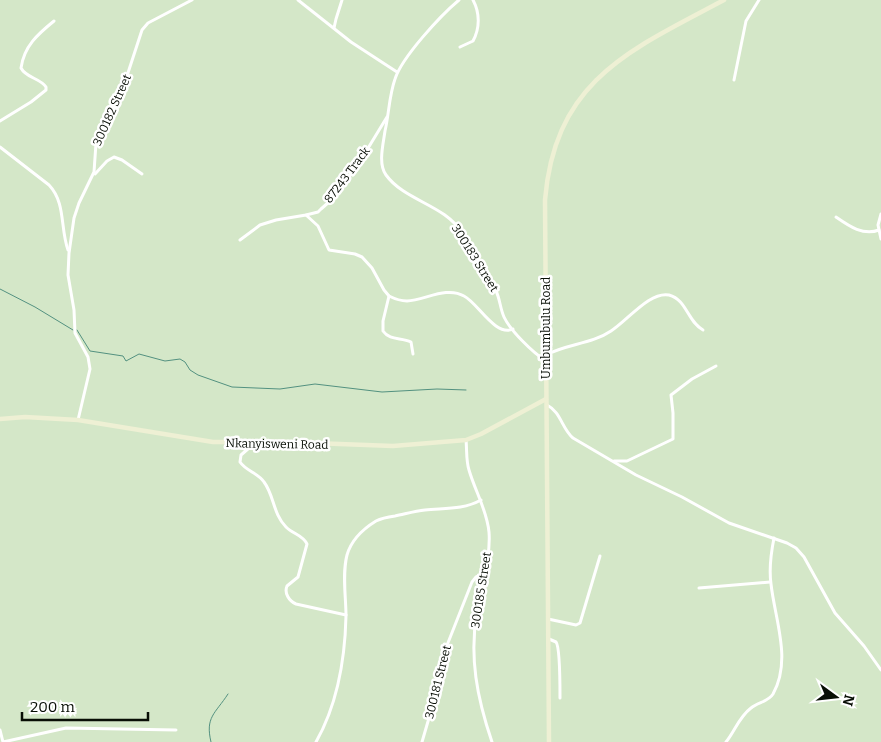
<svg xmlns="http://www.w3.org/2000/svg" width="881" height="742" font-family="Bitter,serif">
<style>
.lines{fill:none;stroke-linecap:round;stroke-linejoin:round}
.stream{stroke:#539180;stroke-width:1}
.street{stroke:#fff;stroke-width:3}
.secondary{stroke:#eef0d4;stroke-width:4.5}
.labels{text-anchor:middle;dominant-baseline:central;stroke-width:5;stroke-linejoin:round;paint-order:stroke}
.street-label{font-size:12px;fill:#080e05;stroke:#fff}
</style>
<rect width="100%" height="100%" fill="#d4e7c8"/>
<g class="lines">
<g class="stream">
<path d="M0,289l35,18 38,23"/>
<path d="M77,330l13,21 33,5 3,5 13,-7 26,7 15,-2 5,3 5,8 8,5 34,12 48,2 35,-5 67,8 55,-3 29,1"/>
<path d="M211,742c-6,-25 4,-28 17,-48"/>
</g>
<g class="street">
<path d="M298,0l53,42 46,30"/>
<path d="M459,0c-18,15 -57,57 -64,79 -6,17 -6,35 -10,52 -2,14 -7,33 1,44 19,26 59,30 75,57 12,20 24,40 35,59 4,8 4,17 8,26 6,13 29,36 41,43"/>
<path d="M334,28l2,-9 6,-19"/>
<path d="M460,47l13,-6c7,-13 7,-28 0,-41"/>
<path d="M734,80l12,-59 13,-21"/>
<path d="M0,121l31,-19 15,-12v-3c-6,-9 -20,-9 -25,-19 3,-22 17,-34 33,-47"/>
<path d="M0,147l49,38c17,18 11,43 19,65"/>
<path d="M95,174l12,-13 7,-4 8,3 20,14"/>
<path d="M881,214l-3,11 3,14"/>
<path d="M306,215l12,11 11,24 26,4 7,3 10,11 12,22 5,6c6,3 12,5 18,5 18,-1 40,-15 57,-5 14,7 31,41 49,33"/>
<path d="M836,217c13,9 27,19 43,13"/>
<path d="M240,240l20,-15 16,-5 30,-5 12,-3 3,-3 8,-7 30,-39 28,-46"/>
<path d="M389,296l-6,25v10c7,10 18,6 28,11l2,12"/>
<path d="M546,355c20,-11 46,-11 65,-24 16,-10 39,-40 58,-36 18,5 18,26 34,35"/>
<path d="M547,405c14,7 15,24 26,33l63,37 46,22 47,26 58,20 9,5 8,9 31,56 29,33 17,24"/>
<path d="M78,420l12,-51 -2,-12 -13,-24 -1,-23 -6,-35 1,-22 5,-35 5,-15 15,-31 2,-29 28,-58 18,-55 6,-7 44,-23"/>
<path d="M466,440c1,10 0,21 3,30 6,21 18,40 20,62 2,26 -8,53 -12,79 -8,46 0,87 15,131"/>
<path d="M252,442l-3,6 -8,7 -1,7c6,9 18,11 24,20 10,13 9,32 22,45 7,7 17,8 21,17l-9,33 -11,9c-3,7 2,15 9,18l50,11"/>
<path d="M614,461h13l46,-22v-26l-2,-18 21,-16 24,-13"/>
<path d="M699,588l71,-6"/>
<path d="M548,619l28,6 4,-2 20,-67"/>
<path d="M549,639l7,3c4,5 4,46 4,56"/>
<path d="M0,730l3,12 63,-14 110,2"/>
<path d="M316,742c21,-37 29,-83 30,-126 0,-19 -4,-42 1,-61 4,-14 16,-26 29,-34 6,-3 12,-4 19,-5 10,-2 20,-5 30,-6 19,-2 38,0 56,-10"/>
<path d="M422,742l14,-48 4,-31 32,-81 4,-5 8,-3"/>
<path d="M726,742c9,-11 13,-25 25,-34 7,-6 17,-6 22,-14 19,-34 2,-74 -2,-110 -2,-14 0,-31 3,-46"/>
</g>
<g class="secondary">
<path d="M0,419l25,-2 53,3 135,22h73l107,4 73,-6 15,-6 65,-35"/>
<path d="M549,742l-4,-542c10,-120 85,-150 179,-200"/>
</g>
</g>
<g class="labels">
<g class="street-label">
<text transform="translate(112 110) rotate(-66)">300182 Street</text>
<text transform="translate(347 175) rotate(-53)">87243 Track</text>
<text transform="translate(475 258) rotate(58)">300183 Street</text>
<text transform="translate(546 328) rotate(-90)">Umbumbulu Road</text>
<text transform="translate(277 444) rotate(1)">Nkanyisweni Road</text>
<text transform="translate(481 590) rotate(-81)">300185 Street</text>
<text transform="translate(438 682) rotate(-76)">300181 Street</text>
</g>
</g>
<g transform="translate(836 697) rotate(105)" stroke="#ffffff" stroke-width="4" paint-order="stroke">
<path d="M0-4L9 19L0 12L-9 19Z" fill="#080e05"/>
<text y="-8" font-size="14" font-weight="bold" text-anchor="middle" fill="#080e05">N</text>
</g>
<path d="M22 712v8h126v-8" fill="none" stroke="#080e05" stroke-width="2.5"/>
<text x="30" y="712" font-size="15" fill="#080e05" stroke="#ffffff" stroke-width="4" paint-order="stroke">200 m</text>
</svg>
